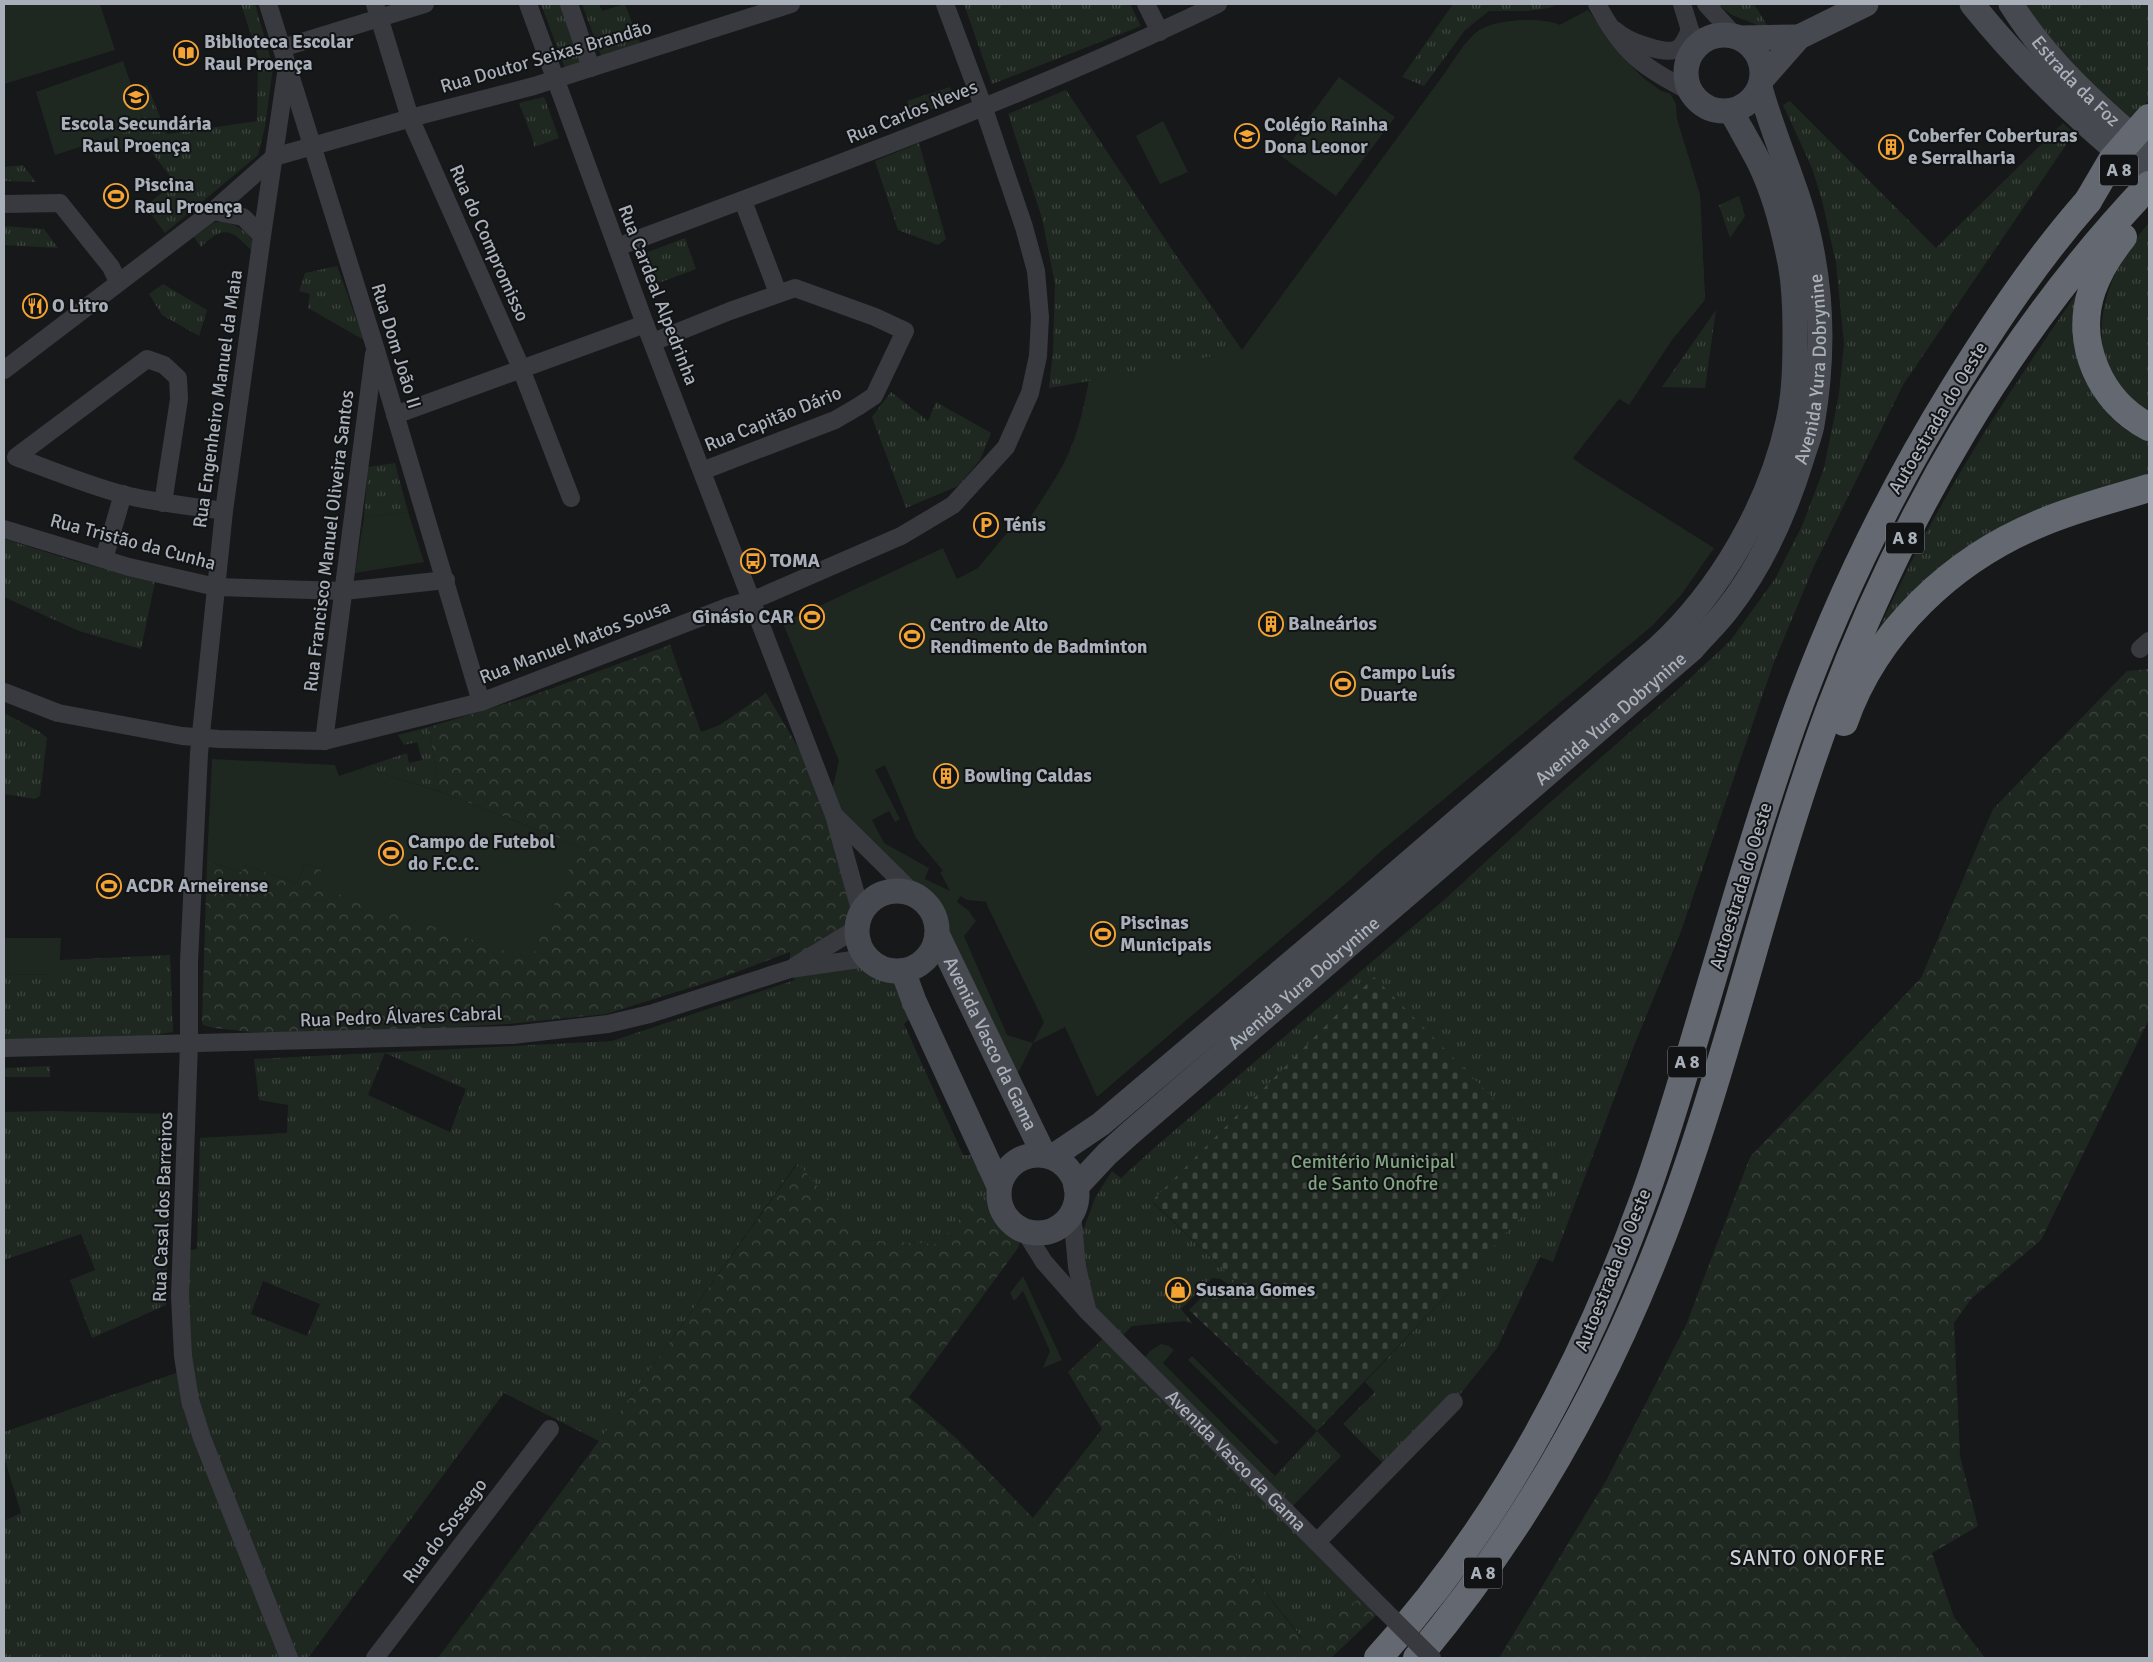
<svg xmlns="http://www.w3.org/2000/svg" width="2153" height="1662" font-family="Signika,sans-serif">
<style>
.grass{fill:url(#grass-tufts);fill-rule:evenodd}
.forest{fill:url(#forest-crowns)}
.cemetery{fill:url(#cemetery-stones)}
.garden{fill:#1f2820;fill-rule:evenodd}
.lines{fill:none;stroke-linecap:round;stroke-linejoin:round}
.minor{stroke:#383a3f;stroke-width:18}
.secondary{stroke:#46494f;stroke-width:25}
.motorway{stroke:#646870;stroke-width:28}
.minor-bridge{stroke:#383a3f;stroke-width:18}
.motorway-bridge{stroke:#646870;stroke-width:28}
.labels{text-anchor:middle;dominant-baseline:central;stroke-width:4;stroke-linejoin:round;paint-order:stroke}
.shield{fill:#121315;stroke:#7c8188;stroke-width:1}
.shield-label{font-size:18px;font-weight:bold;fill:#a9b0ba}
.poi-label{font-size:19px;font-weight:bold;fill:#a9b0ba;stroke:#121315;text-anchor:start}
.street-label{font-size:19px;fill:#a9b0ba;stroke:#121315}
.park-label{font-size:19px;fill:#81a580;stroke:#121315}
.quarter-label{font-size:21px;letter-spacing:1px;fill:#caced5;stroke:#121315}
</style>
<defs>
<pattern id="grass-tufts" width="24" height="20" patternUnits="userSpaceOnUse" patternTransform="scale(1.25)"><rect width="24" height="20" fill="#1f2820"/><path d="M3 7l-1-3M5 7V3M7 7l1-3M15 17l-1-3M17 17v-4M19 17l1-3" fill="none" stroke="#3d453e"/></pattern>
<pattern id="forest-crowns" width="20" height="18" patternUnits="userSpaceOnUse" patternTransform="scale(1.25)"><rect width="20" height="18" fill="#1f2820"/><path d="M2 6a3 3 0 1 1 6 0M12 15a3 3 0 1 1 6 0" fill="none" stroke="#3d453e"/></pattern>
<pattern id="cemetery-stones" width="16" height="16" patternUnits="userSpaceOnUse" patternTransform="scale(1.25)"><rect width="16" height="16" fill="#1f2820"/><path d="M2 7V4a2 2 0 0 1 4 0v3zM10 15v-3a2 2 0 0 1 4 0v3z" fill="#3d453e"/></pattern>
</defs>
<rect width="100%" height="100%" fill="#17181a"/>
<g class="grass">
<path d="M241,4h14l18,63 -8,60 -7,28 -93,78 -20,-27 30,-23 -28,-37 -32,6 -7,-14 37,-12 -12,-37 14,-4 20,49 90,-13 1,-65z"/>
<path d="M541,4h22l23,61 -18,11z"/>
<path d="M582,4h17l3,7 23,-7 18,47 -40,10z"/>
<path d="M964,4h166l11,22 -149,58z"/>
<path d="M1453,4h105l-9,4 -22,3h-38l-24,19 -41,56 -22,-9z"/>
<path d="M1717,4h37l16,26 -38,-15z"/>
<path d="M2026,4h123v96l-21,24 -85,-93z"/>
<path d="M1588,10l36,49 19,19 18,13 9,3 6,10v12l24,79 5,105 -40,-94 -162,401 89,69 -212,176 -62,55 -188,-223 -76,-203c21,-35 27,-60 35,-100l-40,7 4,-36 2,-68 -13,-66 -34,-104 58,-24 105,158 71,102 203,-277c9,-13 22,-35 35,-43 15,-11 64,-13 80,-5z"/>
<path d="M950,87l6,12 -43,18 -6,-16z"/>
<path d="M544,97l15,41 -25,9 -1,-7 -14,-37z"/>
<path d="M1790,101l146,147 127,-125 11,10 -171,252 -89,181 -40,96 -94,272 -47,114 -80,214 -13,-5 -43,91 -43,54 -65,67 -46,-45 32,-32 -10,-10 199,-211 -92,-93 -320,124 83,78 -5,6 -9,-7 -9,-1 -31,31 12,15 -9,-3 -52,5 -14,14 -30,-28 -14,-92 10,8 11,-30 17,-27 9,7 33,-30 290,-248 102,-94 126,-111 58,-54 45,-62 27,-53 22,-58 15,-74 5,-50 -8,-81 -14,-63 -10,-32 -29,-63z"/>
<path d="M919,143l27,96 -8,6 -40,-15 -23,-69z"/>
<path d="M23,165l13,17 -32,-1v-14z"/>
<path d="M1739,196l6,20 -15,22 -11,-33z"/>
<path d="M221,221c15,3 23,8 32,20l-2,9c-20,-21 -28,-25 -50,-3l-7,-10 19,-14z"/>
<path d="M2149,223v189c-76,-44 -49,-136 0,-189z"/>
<path d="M4,226l40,3 14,19 -54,-3z"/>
<path d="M685,238l11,31 -48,18 -10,-31z"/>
<path d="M337,266l27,74 -56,-32 2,-14 -11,-3 6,-18z"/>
<path d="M163,284l44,26 -8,26 -37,-21 -13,-21z"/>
<path d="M2083,284l-5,77 8,20 24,35 16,14 23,11v37l-112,37 -166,130c18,-37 35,-74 54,-110 46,-87 102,-169 158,-251z"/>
<path d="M1716,310l-11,78 -43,-1z"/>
<path d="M891,392l37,29 8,-19 55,31 -11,27 -22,26 -52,22 -34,-91z"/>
<path d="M395,463l13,49 -44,5 4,-50z"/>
<path d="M4,539l74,23 77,20 -14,67 -62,-18 -75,-34z"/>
<path d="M4,713l36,19 7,6 -7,58 -5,3 -31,-5z"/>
<path d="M429,727l10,64 -60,-18 -11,-7 39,-13 2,10 13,-3 -5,-18 -13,3 -6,-10z"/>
<path d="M170,955l3,77 -29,5 -140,3v-65l55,-1v-14z"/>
<path d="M871,963l19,8h13l16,39 -15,14 59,131h21l15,31 -29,21 -32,37 -76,-4 -65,-77 -198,278 -95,-48 -196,265h-304v-137l17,-8 -17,-56v-25l181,-62 -2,-118 14,-3 3,-111 87,-5 1,-28 -29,-5 -5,-41 358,-18 183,-61 -5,-11zM385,1053l81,36 -16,43 -82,-37zM263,1281l57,23 -13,32 -56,-22z"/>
<path d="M50,1066v11h-46v-9z"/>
<path d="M51,1111l121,3 -6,191 -74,33 -22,-58 25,-10 -14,-36 -77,26v-148z"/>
<path d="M1317,1431l24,25 -54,56 80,81 -64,46 -91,-114 43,-45 9,8z"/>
</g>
<g class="forest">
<path d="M670,645l31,87 19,-7 46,-32 59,100 36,120 -5,16 -66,40v-17l-75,28 -109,34 -99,10 -130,8h-125l-38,-4 -11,-3 -1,-4 5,-160 34,11 5,-7 51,19 8,-21 16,7 258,-24 -140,-55 -10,-64 102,-31z"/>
<path d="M2149,669v350l-108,221 -70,59 -17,24 6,133 18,70 -46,27 22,64 31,41h-486l108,-179 79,-154 64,-168 171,-179 72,-169 134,-138z"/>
<path d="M798,1163l64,77 76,4 32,-37 29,-21c-2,20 6,35 25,44l-6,18 -109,149 47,41 77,80 69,-89 -34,-57 41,-39 146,147 -43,45 90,114 65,-46 16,16 -52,49h-893l161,-217z"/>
</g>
<path class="cemetery" d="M1374,977l191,194 -248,260 -128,-121 21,-21 9,9 16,-18 -83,-79z"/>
<g class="garden">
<path d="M4,4h96l15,46 -111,34z"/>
<path d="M1588,10l36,49 19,19 18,13 9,3 6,10 1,16 23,75 5,105 -33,40 -43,65 -10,-6 -46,59 12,9 129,81 -33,47 -29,31 -272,226 -29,27 -254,218 -32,-70 -32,16 -22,44 -79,-175 -7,-9 -91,-88 -2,-25 7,-29 -56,-138 160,-75 14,31 21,-11 34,-41 8,7 45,-71 14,-33 10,-49 153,-31 203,-277c9,-13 22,-35 35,-43 15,-11 64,-13 80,-5zM885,765l31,73 27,33 -3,1 10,19 -25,-12 4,-11 -45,-25 -12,-23 17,-9 6,11 5,-3 -25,-49zM960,896l7,4 21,2 -2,1 58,119 -11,21 -26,-8 -43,-99 12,-15 -8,-11 -11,-8z"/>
<path d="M123,61l22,65 -90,29 -19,-63z"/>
<path d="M1339,77l56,40 -59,79 -55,-40z"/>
<path d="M1163,121l25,51 -28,12 -24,-48z"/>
<path d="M408,512l16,50 -69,11 9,-56z"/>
<path d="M212,759l123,6 4,11 29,-10 11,7 62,19 138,54 -48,114 -211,-72 1,-18 -16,-7 -8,21 -51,-19 -5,7 -34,-11z"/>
<path d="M4,938h57l-2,36 -55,1z"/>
<path d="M1023,1276l39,84 -19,8 7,-17 -27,-60 -9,10 -4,-8z"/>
<path d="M1161,1344l8,2 5,4 -11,13 112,113 -12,12 -123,-125 10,-12z"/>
<path d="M1192,1356l87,86 -4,3 -87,-85z"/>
</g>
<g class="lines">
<g class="minor">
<path d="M268,4l107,343 106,355"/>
<path d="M375,4l35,114 108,243 53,137"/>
<path d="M528,4l117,320 189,491 27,98"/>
<path d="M569,4l22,64"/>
<path d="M1146,4l14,28"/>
<path d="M1597,4c26,49 45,63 94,88"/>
<path d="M1682,4l8,26 9,14"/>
<path d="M1706,4l30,33"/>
<path d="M1615,30c10,10 50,26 62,19 7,-3 10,-13 13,-19"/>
<path d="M282,48l143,-44"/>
<path d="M287,67l-25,169 -38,275 -25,242 -10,209v82l-9,252 3,60 7,44 12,38 87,220"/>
<path d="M743,201l35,92"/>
<path d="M4,204l56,-1 51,64 7,15"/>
<path d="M213,211l30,6 19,19"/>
<path d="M617,247c202,-76 406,-149 601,-243"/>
<path d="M653,342l77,-31 65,-23 80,29 30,14 -31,65 -15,10 -24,14 -133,51"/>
<path d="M4,370l209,-159 61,-54 144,-41 116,-30 257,-82"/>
<path d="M395,415l250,-91"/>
<path d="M163,503l16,-104 -1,-21 -14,-13 -17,-6 -131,98c35,13 69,27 105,37 34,9 69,12 103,17"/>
<path d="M4,529l125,38 87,20 128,4 102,-11"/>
<path d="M104,559l19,-65"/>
<path d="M2140,649l9,-8"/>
<path d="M4,692l54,21 124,23 37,3 105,2 157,-39 249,-96 33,-10 138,-60 52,-31 53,-58 24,-54 8,-37 2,-39 -4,-46 -12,-44 -41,-121 -38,-102"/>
<path d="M324,741l50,-387"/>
<path d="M834,815l82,81"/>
<path d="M795,966l61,-37"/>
<path d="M4,1048l508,-13 96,-11 42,-10 140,-45 76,-11"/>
<path d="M1072,1213l5,54 10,42"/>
<path id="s1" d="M1024,1230l20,32 44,50 295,297"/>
<path d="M1317,1542l137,-140"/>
<path d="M375,1658l175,-229"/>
</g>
<g class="secondary">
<path d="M1972,4c52,65 113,122 177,174"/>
<path id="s2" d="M2011,4c36,58 87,103 138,147"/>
<circle cx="1724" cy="73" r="38"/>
<path d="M1741,38l58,-1"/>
<path d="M1762,79l37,-42 67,-33"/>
<circle cx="897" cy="931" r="40"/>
<path id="s3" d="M937,934l107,221"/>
<path d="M903,971l11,30 85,185"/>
<circle cx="1038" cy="1194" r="39"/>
<path d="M1052,1157l49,-33 254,-215 303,-261c62,-57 112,-143 130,-226 7,-30 7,-62 7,-93 0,-25 -1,-51 -7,-76 -6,-29 -15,-62 -28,-89 -9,-18 -20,-36 -29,-53"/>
<path id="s4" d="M1076,1187l31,-33 22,-20 563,-485c12,-14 26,-27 37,-42 34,-44 57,-97 73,-149 3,-11 8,-22 10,-33 10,-57 11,-116 0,-173 -10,-57 -37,-109 -52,-165"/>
</g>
<g class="motorway">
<path d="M2123,237c-13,16 -24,33 -31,53 -18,53 8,112 57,137"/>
<path d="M1844,722c32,-91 109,-163 197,-199 35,-15 72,-24 108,-35"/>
<path d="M1378,1658c118,-129 203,-288 263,-452 18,-48 33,-99 48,-148 33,-110 64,-221 102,-330 42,-119 97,-233 163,-340 41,-66 83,-129 134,-187"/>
<path d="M1417,1658c104,-124 181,-258 240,-408 70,-176 107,-364 173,-541 72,-192 178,-376 319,-524"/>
</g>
<path class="minor-bridge" d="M1383,1609l49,49"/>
<path class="motorway-bridge" d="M2088,201l24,-41 37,-42"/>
</g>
<defs>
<symbol id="library-ring" viewBox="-11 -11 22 22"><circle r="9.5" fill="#121315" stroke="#f5a434" stroke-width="1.5"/><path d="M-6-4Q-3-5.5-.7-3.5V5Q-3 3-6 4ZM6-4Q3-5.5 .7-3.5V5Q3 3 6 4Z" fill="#f5a434"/></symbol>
<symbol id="school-ring" viewBox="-11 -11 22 22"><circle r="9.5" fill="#121315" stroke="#f5a434" stroke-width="1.5"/><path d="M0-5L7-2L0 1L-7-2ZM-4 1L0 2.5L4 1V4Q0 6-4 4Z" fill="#f5a434"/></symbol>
<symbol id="building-ring" viewBox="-11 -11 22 22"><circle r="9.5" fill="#121315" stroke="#f5a434" stroke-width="1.5"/><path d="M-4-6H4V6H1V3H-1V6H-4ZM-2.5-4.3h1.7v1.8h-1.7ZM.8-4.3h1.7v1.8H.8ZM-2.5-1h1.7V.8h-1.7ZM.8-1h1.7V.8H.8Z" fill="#f5a434"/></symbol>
<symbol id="stadium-ring" viewBox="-11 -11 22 22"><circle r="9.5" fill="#121315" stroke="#f5a434" stroke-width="1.5"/><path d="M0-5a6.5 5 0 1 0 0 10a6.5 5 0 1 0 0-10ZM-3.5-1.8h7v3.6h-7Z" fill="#f5a434"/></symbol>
<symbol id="restaurant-ring" viewBox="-11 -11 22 22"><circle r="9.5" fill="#121315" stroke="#f5a434" stroke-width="1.5"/><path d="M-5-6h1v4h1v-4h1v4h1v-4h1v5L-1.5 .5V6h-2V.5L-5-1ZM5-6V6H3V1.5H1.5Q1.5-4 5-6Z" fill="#f5a434"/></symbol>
<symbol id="parking-ring" viewBox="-11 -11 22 22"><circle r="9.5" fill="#121315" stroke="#f5a434" stroke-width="1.5"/><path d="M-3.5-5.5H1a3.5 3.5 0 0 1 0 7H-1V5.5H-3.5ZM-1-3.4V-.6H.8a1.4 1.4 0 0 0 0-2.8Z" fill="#f5a434"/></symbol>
<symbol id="bus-ring" viewBox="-11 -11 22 22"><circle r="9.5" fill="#121315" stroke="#f5a434" stroke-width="1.5"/><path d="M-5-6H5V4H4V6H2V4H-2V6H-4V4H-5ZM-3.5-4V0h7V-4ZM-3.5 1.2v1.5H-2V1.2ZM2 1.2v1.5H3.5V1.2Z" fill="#f5a434"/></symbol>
<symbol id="shop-ring" viewBox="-11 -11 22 22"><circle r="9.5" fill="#121315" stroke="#f5a434" stroke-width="1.5"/><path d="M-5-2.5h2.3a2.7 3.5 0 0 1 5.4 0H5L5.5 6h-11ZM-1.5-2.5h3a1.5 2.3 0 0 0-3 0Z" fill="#f5a434"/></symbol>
</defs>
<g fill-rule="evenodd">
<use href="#library-ring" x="172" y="39" width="28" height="28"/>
<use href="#school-ring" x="122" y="83" width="28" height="28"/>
<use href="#school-ring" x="1233" y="122" width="28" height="28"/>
<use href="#building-ring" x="1877" y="133" width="28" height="28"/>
<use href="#stadium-ring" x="102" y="182" width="28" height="28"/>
<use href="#restaurant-ring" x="21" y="292" width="28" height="28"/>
<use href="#parking-ring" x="972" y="511" width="28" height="28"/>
<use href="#bus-ring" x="739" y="547" width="28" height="28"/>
<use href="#stadium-ring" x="798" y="603" width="28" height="28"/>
<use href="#building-ring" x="1257" y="610" width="28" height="28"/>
<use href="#stadium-ring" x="898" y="622" width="28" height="28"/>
<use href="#stadium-ring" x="1329" y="670" width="28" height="28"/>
<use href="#building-ring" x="932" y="762" width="28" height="28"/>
<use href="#stadium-ring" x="377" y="839" width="28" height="28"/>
<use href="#stadium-ring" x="95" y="872" width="28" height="28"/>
<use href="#stadium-ring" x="1089" y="920" width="28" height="28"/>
<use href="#shop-ring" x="1164" y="1276" width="28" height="28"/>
</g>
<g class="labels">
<g class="shield">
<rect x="2100" y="154.5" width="38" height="31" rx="4"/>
<rect x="1886" y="522.5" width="38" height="31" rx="4"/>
<rect x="1668" y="1046.5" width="38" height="31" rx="4"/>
<rect x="1464" y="1557.5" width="38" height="31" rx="4"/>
</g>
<g class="shield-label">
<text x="2119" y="170">A 8</text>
<text x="1905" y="538">A 8</text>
<text x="1687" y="1062">A 8</text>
<text x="1483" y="1573">A 8</text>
</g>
<g class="poi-label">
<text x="204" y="42">Biblioteca Escolar<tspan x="204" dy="22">Raul Proença</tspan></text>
<text x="136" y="124" text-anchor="middle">Escola Secundária<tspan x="136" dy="22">Raul Proença</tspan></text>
<text x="1264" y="125">Colégio Rainha<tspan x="1264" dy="22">Dona Leonor</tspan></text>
<text x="1908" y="136">Coberfer Coberturas<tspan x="1908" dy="22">e Serralharia</tspan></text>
<text x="134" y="185">Piscina<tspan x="134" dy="22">Raul Proença</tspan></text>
<text x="52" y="306">O Litro</text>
<text x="1004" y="525">Ténis</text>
<text x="770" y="561">TOMA</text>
<text x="794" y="617" text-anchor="end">Ginásio CAR</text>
<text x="1288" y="624">Balneários</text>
<text x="930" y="625">Centro de Alto<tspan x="930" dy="22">Rendimento de Badminton</tspan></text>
<text x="1360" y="673">Campo Luís<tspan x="1360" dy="22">Duarte</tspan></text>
<text x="964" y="776">Bowling Caldas</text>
<text x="408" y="842">Campo de Futebol<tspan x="408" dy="22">do F.C.C.</tspan></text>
<text x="126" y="886">ACDR Arneirense</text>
<text x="1120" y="923">Piscinas<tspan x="1120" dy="22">Municipais</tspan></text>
<text x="1196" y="1290">Susana Gomes</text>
</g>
<g class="street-label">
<text transform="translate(546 57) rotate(-16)">Rua Doutor Seixas Brandão</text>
<text stroke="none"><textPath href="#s2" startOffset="101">Estrada da Foz</textPath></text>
<text transform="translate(912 112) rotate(-22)">Rua Carlos Neves</text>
<text transform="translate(489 243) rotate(66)">Rua do Compromisso</text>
<text transform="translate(658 295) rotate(69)">Rua Cardeal Alpedrinha</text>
<text transform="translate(396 346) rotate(73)">Rua Dom João II</text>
<text stroke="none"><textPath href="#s4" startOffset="1131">Avenida Yura Dobrynine</textPath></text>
<text transform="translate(218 399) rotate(-82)">Rua Engenheiro Manuel da Maia</text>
<text transform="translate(1938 418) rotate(-59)">Autoestrada do Oeste</text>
<text transform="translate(773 419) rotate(-22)">Rua Capitão Dário</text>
<text transform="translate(329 541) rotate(-83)">Rua Francisco Manuel Oliveira Santos</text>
<text transform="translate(133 542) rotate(15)">Rua Tristão da Cunha</text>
<text transform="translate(575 642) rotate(-21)">Rua Manuel Matos Sousa</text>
<text stroke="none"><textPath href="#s4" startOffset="711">Avenida Yura Dobrynine</textPath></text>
<text transform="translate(1741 886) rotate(-73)">Autoestrada do Oeste</text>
<text stroke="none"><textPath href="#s4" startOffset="306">Avenida Yura Dobrynine</textPath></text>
<text transform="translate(401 1017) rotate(-2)">Rua Pedro Álvares Cabral</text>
<text stroke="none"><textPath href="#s3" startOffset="122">Avenida Vasco da Gama</textPath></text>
<text transform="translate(163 1207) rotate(-88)">Rua Casal dos Barreiros</text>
<text transform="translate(1613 1270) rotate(-68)">Autoestrada do Oeste</text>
<text stroke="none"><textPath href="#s1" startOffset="314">Avenida Vasco da Gama</textPath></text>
<text transform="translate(445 1531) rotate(-53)">Rua do Sossego</text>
</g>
<g class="park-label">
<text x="1373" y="1162">Cemitério Municipal<tspan x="1373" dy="22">de Santo Onofre</tspan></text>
</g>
<g class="quarter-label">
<text x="1808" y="1558">SANTO ONOFRE</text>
</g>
</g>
<rect width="2153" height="1662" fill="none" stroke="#a9b0ba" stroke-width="10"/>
</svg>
